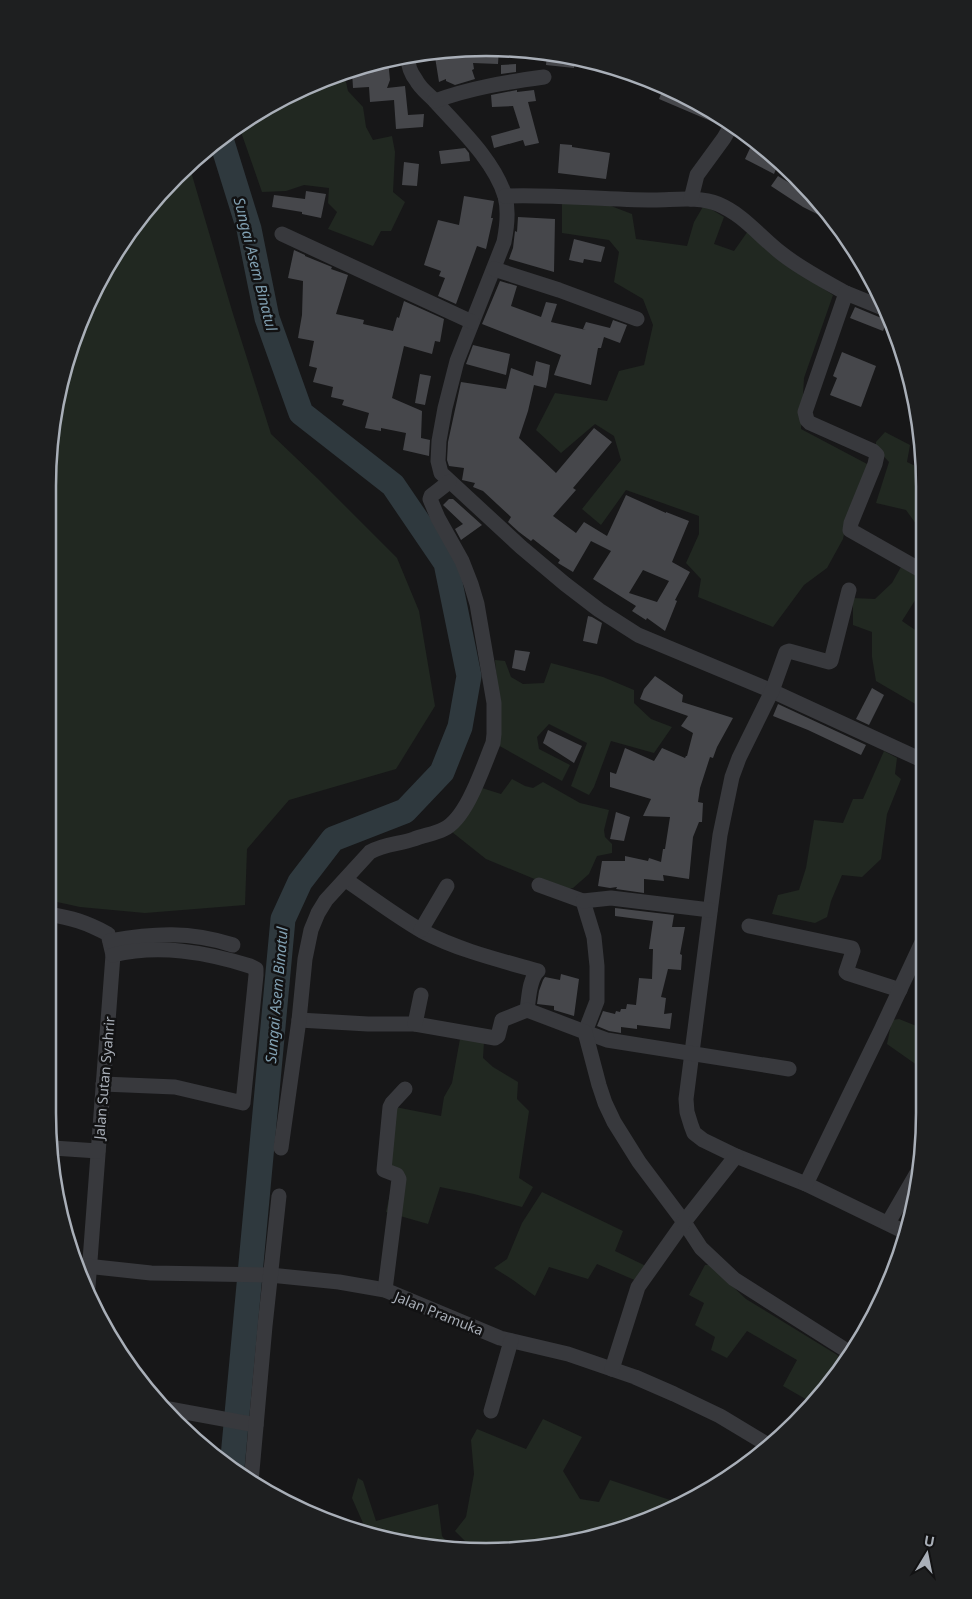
<svg xmlns="http://www.w3.org/2000/svg" width="972" height="1599" font-family="'Noto Sans',sans-serif">
<style>
.green{fill:#212821}
.lines{fill:none;stroke-linecap:round;stroke-linejoin:round}
.river{stroke:#2f393e;stroke-width:25}
.building{fill:#46474b;fill-rule:evenodd}
.street{stroke:#38393d;stroke-width:15}
.labels{text-anchor:middle;dominant-baseline:central;stroke-width:5;stroke-linejoin:round;paint-order:stroke}
.street-label{font-size:14px;fill:#a9afb8;stroke:#121213}
.water-label{font-size:15px;font-style:italic;fill:#81a0b2;stroke:#121213}
.rim{fill:none;stroke:#a9afb8;stroke-width:2.5}
</style>
<rect width="100%" height="100%" fill="#171718"/>
<g class="green">
<path d="M344,73l4,18 15,16 3,20 7,13 19,-4 3,16 -2,40 12,10 -14,29h-10l-8,15 -45,-17 9,-17 -9,-9 1,-15 -25,-3 -18,6 -24,1 -22,-63 27,-11 -3,-8 54,-29z"/>
<path d="M189,165l44,149 38,120 46,44 80,80 22,53 16,95 -39,63 -107,31 -42,49 -2,56 -100,8 -65,-6 -32,-7v-443l23,-112 51,-103 54,-66z"/>
<path d="M562,199l49,7 21,8 4,25 51,7 7,-24 10,-17 20,12 -10,27 20,7 14,-20 59,47 26,17 -29,83 -3,51 68,36 -22,55 -4,19 -16,29 -23,17 -31,42 -75,-30 3,-18 -15,-16 13,-29v-18l-73,-26 -25,35 -19,-16 39,-49 -7,-24 -19,-12 -34,29 -25,-23 19,-37 52,8 12,-30 25,-6 9,-40 -10,-26 -29,-17 5,-30 -10,-12 -47,-7z"/>
<path d="M885,432l25,13 -3,17 17,8v65l-18,-25 -30,-7 13,-41 -13,-14v-6z"/>
<path d="M901,567l23,13v6l-22,35 22,15v73l-48,-28 -4,-24v-25l-19,-7v-27l22,1 17,-16z"/>
<path d="M495,660l10,1 6,16 12,7 21,-1 7,-20 52,14 31,13v13l17,16 21,8 -18,26 -43,-12 -17,46 -5,8 -18,-9 16,-43 -38,-19 -12,13 2,12 31,16 -8,16 -66,-37 3,-40z"/>
<path d="M884,751l13,7 -2,16 6,5 -14,35 -6,45 -19,18 -20,-2 -11,26 -4,16 -12,6 -43,-9 6,-19 21,-5 7,-22 8,-48 29,3 10,-24h10z"/>
<path d="M512,779l13,7 8,2 10,-6 37,21 29,7 -5,20 1,7 7,7v9l-15,3 -8,18 -16,14 -12,2 -75,-31 -34,-27 30,-44 19,6z"/>
<path d="M899,1019l25,10v41l-37,-26 5,-24z"/>
<path d="M460,1039l24,3 -1,16 10,9 25,15 -1,17 12,12 -10,67 14,9 -11,20 -48,-13 -34,-7 -12,37 -42,-12 7,-32 -8,-75 56,11 3,-19 8,-14z"/>
<path d="M542,1192l81,39 -8,20 33,16 -11,14 -40,-17 -9,15 -39,-12 -14,29 -22,-16 -19,-12 13,-9 15,-36z"/>
<path d="M705,1265h5l36,34 101,62 -38,40 -26,-15 14,-26 -50,-29 -20,27 -16,-8 4,-13 -20,-12 9,-22 -15,-8z"/>
<path d="M543,1419l39,18 -19,34 17,28 19,3 11,-22 66,22 -49,26 -141,23 -13,-2 -18,-18 11,-14 8,-43 -3,-34 6,-11 49,20z"/>
<path d="M358,1478l5,3 13,40 62,-17 4,32 7,9 -91,-15 5,-7 -11,-25z"/>
</g>
<g class="lines">
<path class="river" d="M221,139l28,90 18,89 34,95 92,72 53,78 23,113 -9,51 -18,45 -37,39 -72,28 -33,43 -17,37 -51,549"/>
</g>
<g class="building">
<path d="M486,48l13,1 -1,15 -25,-1 1,6 -2,1 3,9 -20,6 -9,-4v-2l-7,3 -4,-25 20,-3 -1,-3z"/>
<path d="M547,54l28,3 -1,11 -28,-3z"/>
<path d="M388,60l2,20 -3,8 18,-2 3,29 16,-1 -1,13 -27,2 -2,-29 -24,2 -1,-15 -16,1 -1,-17z"/>
<path d="M516,64v8l-15,2v-9z"/>
<path d="M663,89l31,13 23,13 -4,7 -54,-23z"/>
<path d="M517,90v2l17,-2 2,11 -8,1 11,41 -14,3 -2,-6 -29,8 -3,-12 29,-8 -7,-22 -21,1 -1,-12z"/>
<path d="M560,144l12,1v2l38,6 -4,26 -48,-6z"/>
<path d="M751,146l15,7 12,11 -4,10 -29,-15z"/>
<path d="M465,148l4,5 1,8 -29,3 -2,-13z"/>
<path d="M404,162l15,2 -2,22 -15,-1z"/>
<path d="M778,176l31,19 2,-2 4,4 20,26 -32,-16 -32,-21z"/>
<path d="M306,191l20,3 -5,24 -19,-4v-2l-30,-5 2,-12 31,4z"/>
<path d="M464,196l30,5 -3,17h2l-7,31 -9,-3 -21,58 -18,-8 7,-18 -6,-2 2,-5 -17,-6 14,-45 21,5z"/>
<path d="M518,217l37,2 -1,53 -45,-13 4,-11 2,-17 2,1z"/>
<path d="M574,239l31,8 -4,15 -17,-3 -1,4 -14,-3z"/>
<path d="M294,250l11,5v1l27,11 -1,2 17,6 -12,39 28,6 -1,4 30,7 4,-14 2,1 5,-17 40,18 -4,23 -5,-1 -3,13 -28,-8 -12,52 30,13 -1,27 9,2 -1,16 -26,-6 3,-17 -25,-5v3l-16,-3 4,-15 -27,-8 2,-5 -13,-3 2,-10 -20,-5 4,-14 -8,-2 5,-25 -16,-3 4,-23 1,-34 -15,-3z"/>
<path d="M500,281l17,5 -6,20 30,11 5,-15 11,2 -6,18 35,8 -3,-1 3,-7 24,6 3,-8 14,5 -7,18 -16,-6 -3,11h-3l-7,37 -37,-10 7,-20 -79,-31z"/>
<path d="M855,307l24,10 7,-1 2,3 -5,12 -33,-13z"/>
<path d="M473,345l37,9 -4,21 -40,-11z"/>
<path d="M842,352l34,14 -15,41 -31,-12 7,-17 -4,-2z"/>
<path d="M536,361l14,4 -2,14 -2,9 -12,-3 -6,26 -9,27 37,35 38,-45 18,14 -39,46 3,2 -23,26 23,17 8,-11 23,14 19,-41 40,18v-1l23,9 -17,41 18,10 -15,28 2,1 -12,30 -18,-13 -1,2 -14,-9 4,-5 -43,-27 18,-28 -20,-10 -18,31 -15,-9 2,-3 -27,-21 -2,2 -12,-9 -11,-10 3,-5 -28,-26 -10,-4 2,-4 -13,-3 2,-12 -15,-2 -2,-6 1,-18 13,-60 45,7 5,-21 22,8zM643,570l26,11 -12,21 -28,-9z"/>
<path d="M420,374l11,2 -6,29 -10,-2z"/>
<path d="M449,499h4l29,26 -21,15 -6,-11 8,-5 -20,-19z"/>
<path d="M588,616l4,1 10,6 -5,21 -14,-3z"/>
<path d="M515,650l15,2 -5,19 -13,-3z"/>
<path d="M655,676l28,19 -1,7 51,16 -16,29 -4,11 -3,-1 -10,31 -2,14 5,1 -1,19h-3l-6,15 -4,42 -26,-4 1,6 -20,-2v14l-28,-4 1,-2 -7,1 -12,-2 4,-25h23v-5l23,5 1,-3 12,4 2,-13h2l5,-32 -27,-1 8,-17 -41,-12v-15l6,2 9,-26 29,13 8,-13 23,10 1,-2h1l6,-23 -12,-7 7,-10 -48,-17 4,-10z"/>
<path d="M872,688l12,7 -15,30 -13,-6z"/>
<path d="M778,704l88,41 -5,10 -53,-25 -35,-14z"/>
<path d="M548,730l34,16 -8,17 -31,-20z"/>
<path d="M616,812l14,5 -6,24 -14,-2z"/>
<path d="M615,908l59,7 -2,12h13l-5,27 2,1 -1,15 -13,-1 -7,28 5,1 -2,16 8,-1 -2,16 -33,-4v4l-16,-2v6l-12,-2 -12,-5 6,-15 12,3 1,-3 4,1 1,-3h5l1,-5 9,1 3,-27 13,1 1,-30h-4l4,-28 -38,-5z"/>
<path d="M561,974l18,5 -5,37 -20,-6v-4l-17,-2 2,-13 4,-11 2,-3 15,3z"/>
</g>
<g class="lines">
<g class="street">
<path d="M409,55c-2,10 1,17 7,25 4,8 12,14 18,20 25,28 60,60 71,96 4,15 2,31 -1,46l-47,119 -12,47 -6,33 -1,20 3,12 80,74 44,37 34,26 39,25 134,56 152,70"/>
<path d="M435,101c35,-13 72,-19 109,-24"/>
<path d="M505,196c50,-2 99,4 149,4 20,0 45,-4 64,4 26,11 41,32 63,49 20,16 42,27 65,40"/>
<path d="M691,199l6,-24 27,-37 8,-14"/>
<path d="M282,234l190,88"/>
<path d="M494,269l65,21 78,29"/>
<path d="M883,308l-37,-15 -41,119 2,8 3,3 63,28 4,4 -2,9 -24,59 -1,7 74,42"/>
<path d="M849,590l-18,71 -2,1 -40,-11 -3,1 -14,39 -33,67 -7,19 -12,58 -34,264 1,13 4,13 3,8 9,7 33,16 70,28 99,48"/>
<path d="M346,880c25,17 50,36 76,51 36,19 77,29 116,40 -9,8 -9,27 -11,39"/>
<path d="M539,885l44,16 11,36 3,29v35l-12,31 22,8 182,29"/>
<path d="M583,901l28,-3 99,12"/>
<path d="M48,914c24,4 38,8 60,20l5,21 -25,332"/>
<path d="M749,926l103,22 1,3 -7,21 1,1 53,17"/>
<path d="M421,930l26,-44"/>
<path d="M110,941c44,-8 80,-10 123,4"/>
<path d="M299,1020l69,4h47l80,14 3,-2 4,-16 25,-10 58,22 14,53 6,18 9,19 25,40 45,60 17,26 33,31 118,75"/>
<path d="M415,1024l6,-29"/>
<path d="M103,1084l72,3 68,16 13,-128v-6l-6,-3c-45,-14 -91,-22 -137,-11"/>
<path d="M53,1148l45,3"/>
<path d="M281,1148l18,-128 6,-61 6,-29 7,-17 8,-13 44,-48c13,-8 30,-8 44,-13 10,-4 21,-5 30,-10 23,-11 39,-62 49,-86l1,-9v-31l-17,-99 -6,-20 -9,-23 -24,-43 -8,-19 1,-3 18,-14"/>
<path d="M806,1184l75,-154 43,-92"/>
<path d="M888,1223l29,-50"/>
<path d="M77,1265l74,8 119,2 69,7 46,8 115,48 68,16 67,23 39,17 46,22 48,29"/>
<path d="M385,1290l14,-111 -2,-4 -13,-5 6,-63 2,-4 13,-14"/>
<path d="M612,1369l26,-82 46,-65 52,-66"/>
<path d="M169,1409l87,16"/>
<path d="M491,1411l20,-70"/>
<path d="M251,1482l14,-156 14,-130"/>
</g>
</g>
<g class="labels">
<g class="street-label">
<text transform="translate(104 1078) rotate(-85)">Jalan Sutan Syahrir</text>
<text transform="translate(439 1313) rotate(22)">Jalan Pramuka</text>
</g>
<g class="water-label">
<text transform="translate(256 264) rotate(76)">Sungai Asem Binatul</text>
<text transform="translate(276 995) rotate(-85)">Sungai Asem Binatul</text>
</g>
</g>
<path d="M0 0H972V1599H0ZM486 56H486A430 430 0 0 1 916 486V1113A430 430 0 0 1 486 1543H486A430 430 0 0 1 56 1113V486A430 430 0 0 1 486 56Z" fill="#1e1f20" fill-rule="evenodd"/>
<path class="rim" d="M486 56H486A430 430 0 0 1 916 486V1113A430 430 0 0 1 486 1543H486A430 430 0 0 1 56 1113V486A430 430 0 0 1 486 56Z"/>
<g transform="translate(927 1554) rotate(10)" stroke="#121213" stroke-width="4" paint-order="stroke">
<path d="M0-4L9 19L0 12L-9 19Z" fill="#a9afb8"/>
<text y="-8" font-size="14" font-weight="bold" text-anchor="middle" fill="#a9afb8">U</text>
</g>
</svg>
